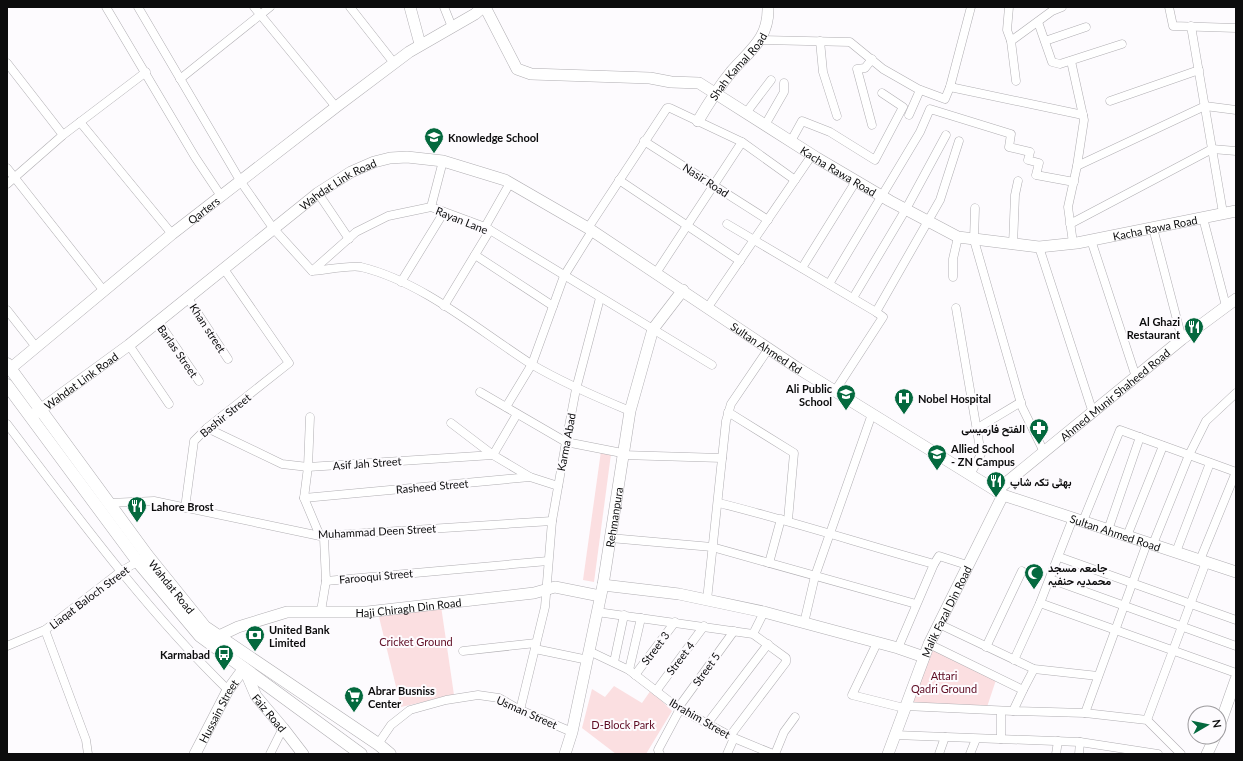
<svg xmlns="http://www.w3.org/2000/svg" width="1243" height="761" font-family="Lato,Vazirmatn,sans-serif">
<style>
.green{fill:#fbdfe1}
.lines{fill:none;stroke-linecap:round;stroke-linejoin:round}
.minor-casing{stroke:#b0aeb2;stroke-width:9}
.tertiary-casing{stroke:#b0aeb2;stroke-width:12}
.secondary-casing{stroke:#b0aeb2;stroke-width:13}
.minor{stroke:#fff;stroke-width:8}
.tertiary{stroke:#fff;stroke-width:11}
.secondary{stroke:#fff;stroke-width:12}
.labels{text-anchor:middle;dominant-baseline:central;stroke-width:4;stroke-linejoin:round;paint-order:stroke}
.street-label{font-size:11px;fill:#0c0c0d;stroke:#fdfbfe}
.poi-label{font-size:11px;font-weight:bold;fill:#0c0c0d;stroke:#fdfbfe;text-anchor:start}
.park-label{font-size:11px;fill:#5e0c23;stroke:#fdfbfe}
</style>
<rect width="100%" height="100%" fill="#fdfbfe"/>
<g class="green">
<path d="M601,451l10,3 -17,128 -11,-2z"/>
<path d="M441,606l13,89 -53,12 -22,-90z"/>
<path d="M929,644l68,33 -11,33 -81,-4z"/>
<path d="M614,686l28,17 9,-13 21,21 -26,43h-30l-34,-26 10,-39 13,8z"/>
</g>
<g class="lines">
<defs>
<g id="minor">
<path d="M106,7l89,150 26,39"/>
<path d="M138,7l103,175 32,46 39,43c13,-1 37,-6 49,-4 62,15 117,63 170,97 32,19 65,33 99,47"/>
<path d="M254,7l82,100"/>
<path d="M350,7l44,56"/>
<path d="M444,7l8,20"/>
<path d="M1009,7l-2,23 4,11"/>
<path d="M1169,7l4,19 63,2"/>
<path d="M1038,22l14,40 8,2 62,-20"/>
<path d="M1191,26l32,187"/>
<path d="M760,40l90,2 33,27 35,20 27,10 5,-12 21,-80"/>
<path d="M820,41l3,31 14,44"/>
<path d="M1045,41l41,-14"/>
<path d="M872,59l-7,9 -8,1 15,56"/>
<path d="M1071,61l13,59 -7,46 -9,41 5,36"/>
<path d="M7,63l56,72"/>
<path d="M180,79l90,-72"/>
<path d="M1016,81l-5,-40 41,-30 10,-4"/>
<path d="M950,87l133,28"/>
<path d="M1110,101l89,-31"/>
<path d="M746,113l25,-33"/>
<path d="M909,115l11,-25"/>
<path d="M80,122l92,112"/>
<path d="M765,125l19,-33v-9"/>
<path d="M644,141l124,79"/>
<path d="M791,141l11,-20 28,11 45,28 28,-53 -21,-14"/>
<path d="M1077,166l128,-60 31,4"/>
<path d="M7,168l97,123"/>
<path d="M619,180l121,81"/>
<path d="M7,184l56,-49 83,-63"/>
<path d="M318,193l31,46"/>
<path d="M431,207l12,-46"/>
<path d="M975,208l-1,32 48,167 22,45"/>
<path d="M1203,218l23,88"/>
<path d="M727,224l149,88"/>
<path d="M1070,224l142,-75 24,2"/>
<path d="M485,227l25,-44"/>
<path d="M588,228l79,-120h3l72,34 53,38"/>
<path d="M1153,228l29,111"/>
<path d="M1091,240l45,137"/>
<path d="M1013,245l2,-50 3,-14"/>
<path d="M1039,247l54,166"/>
<path d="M475,255l78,51"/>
<path d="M802,268l54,-87"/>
<path d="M312,271l44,-39 32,-16 43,-9 54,20 227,138"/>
<path d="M656,273l86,-131"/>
<path d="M953,277v-18l5,-22"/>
<path d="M401,282l43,-70"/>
<path d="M829,284l91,-152 10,-23 81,25 -2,13 21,5 -2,8 11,3 -3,12 38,7"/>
<path d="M187,297l41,62"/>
<path d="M853,298l53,-89 40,-74"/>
<path d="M444,306l46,-76"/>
<path d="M708,307l104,-152"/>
<path d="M956,308l25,146 -11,21"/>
<path d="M7,310l29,37"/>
<path d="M158,321l41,60"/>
<path d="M129,345l40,59"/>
<path d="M835,391l48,-74 -7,-5 64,-112 19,-59"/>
<path d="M480,392l86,50 56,11"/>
<path d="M506,407l26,-43 32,-88 28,-45"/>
<path d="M728,412l66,41 -6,67"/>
<path d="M310,417l-2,50 -4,31 16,38 4,2 2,43 222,-20"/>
<path d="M451,423l42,32 24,-41"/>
<path d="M7,424c70,92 138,185 221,266"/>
<path d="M207,428l75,36 26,3 185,-12 37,22"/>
<path d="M976,429l45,-27"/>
<path d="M622,455l100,3"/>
<path d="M304,498l226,-21 28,9"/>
<path d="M109,503l45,-2 166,35 232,-15"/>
<path d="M719,503c72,18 143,41 215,61l-36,84"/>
<path d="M185,508l9,-67 13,-13 82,-65 -65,-94"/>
<path d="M1083,521l37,-91 116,42"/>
<path d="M1108,530l32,-93"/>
<path d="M1127,536l36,-90"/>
<path d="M610,538l102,9 204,57"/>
<path d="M1153,544l36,-89 17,-34 30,-28"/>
<path d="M1176,552l34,-89"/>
<path d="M1059,557l177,63"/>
<path d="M1200,560l36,-88"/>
<path d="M769,563l12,-44"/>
<path d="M934,564l5,-8 28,9"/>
<path d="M1050,579l186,67"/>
<path d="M707,600l19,-179 5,-17 38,-56"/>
<path d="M1040,603l196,70"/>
<path d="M321,611l5,-30"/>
<path d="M597,612l156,22 33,24v4l-56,74"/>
<path d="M804,623l11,-47 57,-162"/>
<path d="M939,624l95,45 64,7"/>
<path d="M45,630l41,110 2,14"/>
<path d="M753,634l11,-22"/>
<path d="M877,643l-25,52 52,13"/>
<path d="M929,644l94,46 -10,21 72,2 62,7 34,34"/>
<path d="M7,646l38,-16 75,-58 22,-13"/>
<path d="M986,647l36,-76"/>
<path d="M535,649l53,11"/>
<path d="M463,651l73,-8"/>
<path d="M589,651l40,19 49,38 56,30 39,16"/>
<path d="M1014,660l26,-57 33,-85"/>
<path d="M614,662l10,-47"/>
<path d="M629,670l12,-52"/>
<path d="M635,675l40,-53"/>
<path d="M1023,690l11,-21"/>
<path d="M656,691l48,-65"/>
<path d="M905,706l108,5"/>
<path d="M678,708l56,-77"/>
<path d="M520,710l25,-103 7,-86 14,-79 10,-53 24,-91"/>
<path d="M1085,713l62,-170"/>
<path d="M1147,720l59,-158"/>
<path d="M707,724l61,-80"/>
<path d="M895,735l185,7 78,12"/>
<path d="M1001,739v-28"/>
<path d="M378,744l13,-19 19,-15 36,-10 32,-5 21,3 21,12 52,22"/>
<path d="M270,754l13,-26"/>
<path d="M660,754l-2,-4 22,-41"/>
<path d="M727,754l7,-16"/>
<path d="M775,754l9,-22 11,-15"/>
<path d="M939,754l6,-17"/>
<path d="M970,754l6,-15"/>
<path d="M1056,754l2,-13"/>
<path d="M1079,754l1,-12"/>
</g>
<g id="tertiary">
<path d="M410,7l10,37"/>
<path id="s1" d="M485,7l32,62 14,5 119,4 21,4 28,1 118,75 73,43 68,36 81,10 38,-4 159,-32"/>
<path id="s2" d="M698,121c10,-17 20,-33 33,-49 19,-22 38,-33 37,-65"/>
<path id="s3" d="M11,368l161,-134 164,-127 73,-55 66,-38 8,-7"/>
<path id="s4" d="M33,415l96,-70 189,-152 33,-21 23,-10 16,-4 17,-1 36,4 62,19 83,48 208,139 207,128 233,77"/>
<path id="s5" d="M996,491l186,-152 54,-40"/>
<path d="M603,585l76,9 85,18 134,36 26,9"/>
<path id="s6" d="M219,636l19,-9 49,-15h80l167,-19 21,-6 45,9"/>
<path id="s7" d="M244,668l12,28 27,32 20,26"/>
<path d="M1219,727l17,-48"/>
<path id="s8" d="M195,754l33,-64 16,-22"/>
<path id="s9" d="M565,754l7,-22 31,-147 27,-174 23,-82 30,-39"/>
<path id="s10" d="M888,754l41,-110 74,-149"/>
<path d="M1207,754l8,-17"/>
</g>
<g id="secondary">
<path id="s11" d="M7,364l140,191 58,72 173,117 12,10"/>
<path d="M7,385l131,177 62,74 161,118"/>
</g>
</defs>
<use href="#minor" class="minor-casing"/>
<use href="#tertiary" class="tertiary-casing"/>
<use href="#secondary" class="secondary-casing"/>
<use href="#minor" class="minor"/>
<use href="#tertiary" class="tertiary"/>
<use href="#secondary" class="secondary"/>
</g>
<defs>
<symbol id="school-pin" viewBox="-11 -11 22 30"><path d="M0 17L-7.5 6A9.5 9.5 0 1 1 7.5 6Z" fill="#04693e" stroke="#fdfbfe"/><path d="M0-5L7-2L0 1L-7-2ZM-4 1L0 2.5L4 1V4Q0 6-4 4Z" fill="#fff"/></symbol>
<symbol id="restaurant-pin" viewBox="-11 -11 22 30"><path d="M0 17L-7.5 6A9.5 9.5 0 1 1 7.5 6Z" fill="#04693e" stroke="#fdfbfe"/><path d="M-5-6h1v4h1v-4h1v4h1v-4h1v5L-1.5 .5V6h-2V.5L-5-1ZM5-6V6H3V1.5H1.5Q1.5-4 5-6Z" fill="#fff"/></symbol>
<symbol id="hospital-pin" viewBox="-11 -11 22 30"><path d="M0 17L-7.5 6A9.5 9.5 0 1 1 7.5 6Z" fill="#04693e" stroke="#fdfbfe"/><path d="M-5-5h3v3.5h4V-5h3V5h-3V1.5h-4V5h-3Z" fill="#fff"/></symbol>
<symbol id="pharmacy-pin" viewBox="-11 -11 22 30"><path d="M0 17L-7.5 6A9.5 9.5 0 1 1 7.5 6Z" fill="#04693e" stroke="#fdfbfe"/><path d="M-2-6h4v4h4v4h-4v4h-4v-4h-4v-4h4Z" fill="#fff"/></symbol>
<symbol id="mosque-pin" viewBox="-11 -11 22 30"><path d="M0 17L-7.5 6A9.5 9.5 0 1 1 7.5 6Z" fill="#04693e" stroke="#fdfbfe"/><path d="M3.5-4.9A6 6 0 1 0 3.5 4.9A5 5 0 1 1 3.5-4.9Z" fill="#fff"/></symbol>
<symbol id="bank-pin" viewBox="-11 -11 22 30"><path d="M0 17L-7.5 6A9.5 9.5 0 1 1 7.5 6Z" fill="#04693e" stroke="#fdfbfe"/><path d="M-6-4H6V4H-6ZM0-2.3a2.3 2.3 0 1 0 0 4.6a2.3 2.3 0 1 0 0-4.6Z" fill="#fff"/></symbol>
<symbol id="bus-pin" viewBox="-11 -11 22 30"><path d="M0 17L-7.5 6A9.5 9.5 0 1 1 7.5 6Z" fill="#04693e" stroke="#fdfbfe"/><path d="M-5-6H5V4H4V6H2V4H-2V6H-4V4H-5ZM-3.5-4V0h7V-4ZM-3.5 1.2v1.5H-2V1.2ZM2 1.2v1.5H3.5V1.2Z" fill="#fff"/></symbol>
<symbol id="supermarket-pin" viewBox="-11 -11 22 30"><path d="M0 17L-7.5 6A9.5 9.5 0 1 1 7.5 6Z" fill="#04693e" stroke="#fdfbfe"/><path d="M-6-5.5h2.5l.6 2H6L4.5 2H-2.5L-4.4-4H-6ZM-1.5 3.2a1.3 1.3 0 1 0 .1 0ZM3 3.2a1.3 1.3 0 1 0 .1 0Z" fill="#fff"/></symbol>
</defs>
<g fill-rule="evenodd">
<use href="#school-pin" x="423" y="126" width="22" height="30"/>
<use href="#restaurant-pin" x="1183" y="316" width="22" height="30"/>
<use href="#school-pin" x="835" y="383" width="22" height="30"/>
<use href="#hospital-pin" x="893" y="387" width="22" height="30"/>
<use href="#pharmacy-pin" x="1028" y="417" width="22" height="30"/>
<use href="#school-pin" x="926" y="443" width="22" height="30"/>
<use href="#restaurant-pin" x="985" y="470" width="22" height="30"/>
<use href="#restaurant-pin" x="126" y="495" width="22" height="30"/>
<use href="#mosque-pin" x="1023" y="562" width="22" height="30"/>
<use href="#bank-pin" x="244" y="624" width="22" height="30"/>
<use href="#bus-pin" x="213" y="643" width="22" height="30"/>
<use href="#supermarket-pin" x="343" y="685" width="22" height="30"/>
</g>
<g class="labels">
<g class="street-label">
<text stroke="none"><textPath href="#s2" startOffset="68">Shah Kamal Road</textPath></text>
<text stroke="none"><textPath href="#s1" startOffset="418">Kacha Rawa Road</textPath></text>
<text transform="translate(706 180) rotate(33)">Nasir Road</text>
<text stroke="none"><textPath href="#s4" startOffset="383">Wahdat Link Road</textPath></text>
<text stroke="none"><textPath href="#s3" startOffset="249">Qarters</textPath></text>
<text transform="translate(462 220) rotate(22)">Rayan Lane</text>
<text stroke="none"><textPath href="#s1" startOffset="754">Kacha Rawa Road</textPath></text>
<text transform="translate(208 328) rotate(57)">Khan street</text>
<text stroke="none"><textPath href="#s4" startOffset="871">Sultan Ahmed Rd</textPath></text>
<text transform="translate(178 351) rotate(55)">Barlas Street</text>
<text stroke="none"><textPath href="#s4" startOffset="59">Wahdat Link Road</textPath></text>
<text stroke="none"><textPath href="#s5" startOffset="153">Ahmed Munir Shaheed Road</textPath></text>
<text transform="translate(225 415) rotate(-39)">Bashir Street</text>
<text transform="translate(566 442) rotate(-79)">Karma Abad</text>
<text transform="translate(367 463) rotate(-4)">Asif Jah Street</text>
<text transform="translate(432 486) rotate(-5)">Rasheed Street</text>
<text stroke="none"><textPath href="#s9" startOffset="242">Rehmanpura</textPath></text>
<text transform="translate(377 531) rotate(-3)">Muhammad Deen Street</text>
<text stroke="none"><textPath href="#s4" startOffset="1268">Sultan Ahmed Road</textPath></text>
<text transform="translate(376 576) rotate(-5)">Farooqui Street</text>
<text stroke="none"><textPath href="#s11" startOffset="277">Wahdat Road</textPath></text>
<text transform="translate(89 597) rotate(-37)">Liaqat Baloch Street</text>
<text stroke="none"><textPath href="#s6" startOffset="194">Haji Chiragh Din Road</textPath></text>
<text stroke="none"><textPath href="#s10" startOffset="154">Malik Fazal Din Road</textPath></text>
<text transform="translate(655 648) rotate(-53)">Street 3</text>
<text transform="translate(680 658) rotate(-53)">Street 4</text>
<text transform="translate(706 669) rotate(-54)">Street 5</text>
<text stroke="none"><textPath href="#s8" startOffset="49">Hussain Street</textPath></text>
<text transform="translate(527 712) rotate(24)">Usman Street</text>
<text stroke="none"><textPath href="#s7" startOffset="52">Faiz Road</textPath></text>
<text transform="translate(700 718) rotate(30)">Ibrahim Street</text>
</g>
<g class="poi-label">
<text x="448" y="137">Knowledge School</text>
<text x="1180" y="321" text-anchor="end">Al Ghazi<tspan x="1180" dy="13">Restaurant</tspan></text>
<text x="832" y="388" text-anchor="end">Ali Public<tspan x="832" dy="13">School</tspan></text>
<text x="918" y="398">Nobel Hospital</text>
<text x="1025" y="428" text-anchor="end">الفتح فارمیسی</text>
<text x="951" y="448">Allied School<tspan x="951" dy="13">- ZN Campus</tspan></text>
<text x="1010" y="481">بھٹی تکہ شاپ</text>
<text x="151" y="506">Lahore Brost</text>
<text x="1048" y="567">جامعہ مسجد<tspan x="1048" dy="13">محمدیہ حنفیہ</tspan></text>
<text x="269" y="629">United Bank<tspan x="269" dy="13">Limited</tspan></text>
<text x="210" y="654" text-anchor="end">Karmabad</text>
<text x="368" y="690">Abrar Busniss<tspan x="368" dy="13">Center</tspan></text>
</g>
<g class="park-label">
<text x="416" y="641">Cricket Ground</text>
<text x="944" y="675">Attari<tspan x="944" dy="13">Qadri Ground</tspan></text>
<text x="623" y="724">D-Block Park</text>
</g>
</g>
<rect width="1243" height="761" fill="none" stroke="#0c0c0d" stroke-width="16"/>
<g transform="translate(1207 725) rotate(81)"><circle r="19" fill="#fdfbfe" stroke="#9d9b9e"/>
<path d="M0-3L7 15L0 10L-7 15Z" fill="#04693e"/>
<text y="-6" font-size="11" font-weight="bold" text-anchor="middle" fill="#0c0c0d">N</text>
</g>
</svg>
